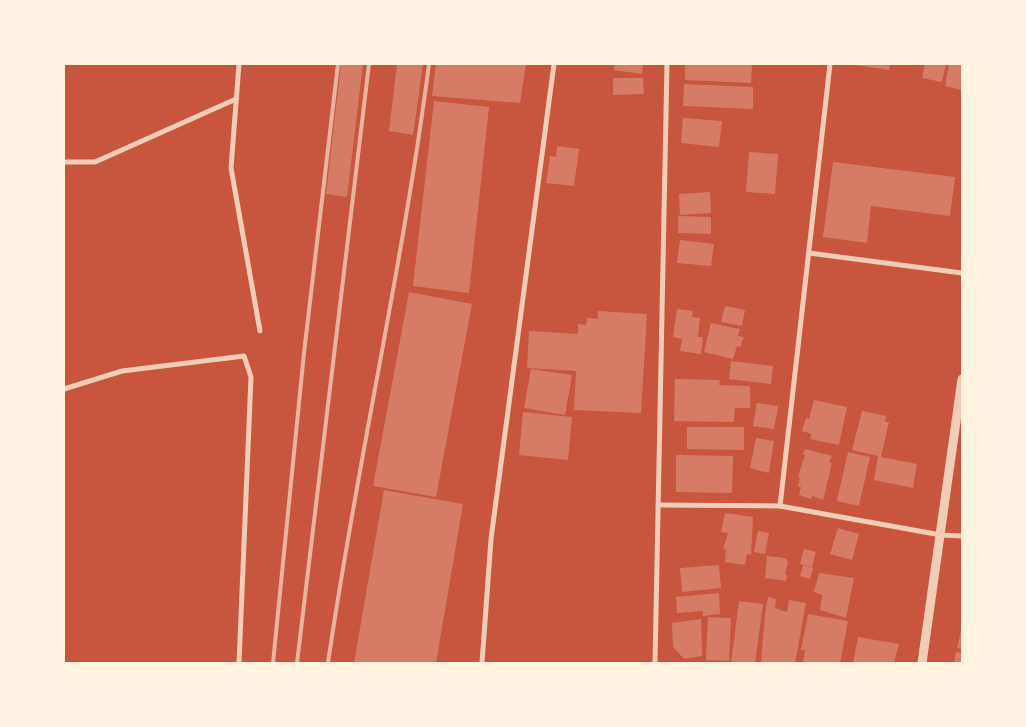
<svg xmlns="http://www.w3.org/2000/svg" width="1026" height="727" font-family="Karla,sans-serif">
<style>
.building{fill:#d67c66}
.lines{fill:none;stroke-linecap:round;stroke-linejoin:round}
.minor{stroke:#f1ccb7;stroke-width:5}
.tertiary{stroke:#f1ccb7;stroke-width:9}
.rail{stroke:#e9b49f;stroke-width:4}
</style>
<rect width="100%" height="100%" fill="#c8553d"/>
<g class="building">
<path d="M341,64h22l-16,133 -21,-3z"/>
<path d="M397,64h26l-10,71 -24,-4z"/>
<path d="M436,64h90l-6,39 -88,-7z"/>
<path d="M615,64h28l-1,10 -28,-4z"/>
<path d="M685,64l67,1 -1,18 -66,-3z"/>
<path d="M849,64h41l-1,6z"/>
<path d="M925,64h21l-4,18 -20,-4z"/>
<path d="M949,64h13v26l-17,-4z"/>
<path d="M613,78h30l1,16 -31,1z"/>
<path d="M684,84l69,3v22l-70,-3z"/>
<path d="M434,101l55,6 -20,186 -56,-7z"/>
<path d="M683,118l39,3 -3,26 -38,-4z"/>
<path d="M557,146l22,3 -5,37 -28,-3 4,-27 6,1z"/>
<path d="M749,152l29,2 -3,40 -29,-2z"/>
<path d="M833,162l122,15 -5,39 -79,-10 -4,37 -44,-6z"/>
<path d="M710,192l1,21 -31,2 -1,-21z"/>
<path d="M678,216l33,1v17l-33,-1z"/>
<path d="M680,240l34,4 -3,22 -34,-3z"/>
<path d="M409,292l63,12 -36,193 -63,-11z"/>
<path d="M725,306l20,4 -3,16 -21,-4z"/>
<path d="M677,309l16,2 -1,6 8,1 -2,19h5l-2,17 -21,-3 2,-12 -9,-2z"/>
<path d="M598,311l49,3 -6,99 -67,-3 2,-39 -49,-3 2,-37 49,3v-10l8,1 1,-7 11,1z"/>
<path d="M711,323l29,6 -2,7 6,1 -4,10 -3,-1 -4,13 -29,-7z"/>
<path d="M731,361l42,5 -2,18 -42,-5z"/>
<path d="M531,369l41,6 -7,40 -41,-7z"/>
<path d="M675,379l45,1 -1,5 31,1v22h-15l-1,14 -60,-1z"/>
<path d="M814,400l33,7 -8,38 -29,-6 2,-5 -10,-3 4,-13 3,1z"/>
<path d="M757,403l21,3 -4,23 -21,-3z"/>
<path d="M862,411l24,5 -1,6h4l-8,35 36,7 -4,24 -39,-8 4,-24 -26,-6z"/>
<path d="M523,412l49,5 -4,43 -49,-5z"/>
<path d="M687,427h57v23l-57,-1z"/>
<path d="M756,438l18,3 -5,32 -19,-5z"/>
<path d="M805,449l27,7 -3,6 3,1 -9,37 -11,-4 -1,3 -12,-4 2,-8 -3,-1 2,-8 -2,-1 7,-22 -2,-1z"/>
<path d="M848,452l22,5 -11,49 -22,-5z"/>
<path d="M676,455l57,1 -1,37 -56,-1z"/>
<path d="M384,490l79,14 -27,159h-82z"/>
<path d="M725,513l28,4 -2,38 -4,-1 -2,11 -20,-3 1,-12 -3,-1 5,-16 -7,-1z"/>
<path d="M838,528l21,6 -7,26 -22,-6z"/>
<path d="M758,531l11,2 -4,21 -11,-2z"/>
<path d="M804,549l12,3 -4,15 -12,-3z"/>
<path d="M767,556l18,2 3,4 -3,12 2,1 -1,6 -21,-3z"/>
<path d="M719,565l2,23 -39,4 -2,-24z"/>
<path d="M803,565l10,3 -3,11 -10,-3z"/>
<path d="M819,573l35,5 -8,40 -26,-8 2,-15 -8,-3z"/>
<path d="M719,593l1,21 -17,2v-5l-26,2 -1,-16z"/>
<path d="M768,597l8,2 -1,9 12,4 2,-12 17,3 -11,60h-34l4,-49z"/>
<path d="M739,601l24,3 -8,59h-24z"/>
<path d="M808,614l40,7 -8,42h-37l2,-13h-4z"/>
<path d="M708,617l23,1 -2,43 -23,-1z"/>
<path d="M701,619l1,37 -18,3 -11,-12 -1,-24z"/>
<path d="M962,626v23l-5,-1z"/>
<path d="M858,637l41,7 -5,19h-41z"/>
<path d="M956,652l6,1v10h-8z"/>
</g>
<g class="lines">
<g class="minor">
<path d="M239,64l-8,104 29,163"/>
<path d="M64,162h31l141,-63"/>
<path d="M809,253l153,20"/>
<path d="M64,389l58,-18 122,-15 7,21 -12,286"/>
<path d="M658,505l122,1 161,29 21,1"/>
<path d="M780,506l50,-442"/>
<path d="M482,663l9,-124 63,-475"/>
<path d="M655,663l12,-599"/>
</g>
<path class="tertiary" d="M922,663l40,-284"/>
<g class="rail">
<path d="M273,663l31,-310 34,-289"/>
<path d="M297,663l72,-599"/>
<path d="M328,663c29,-200 75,-398 101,-599"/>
</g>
</g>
<rect width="1026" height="727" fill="none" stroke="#fff3e0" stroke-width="130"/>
</svg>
